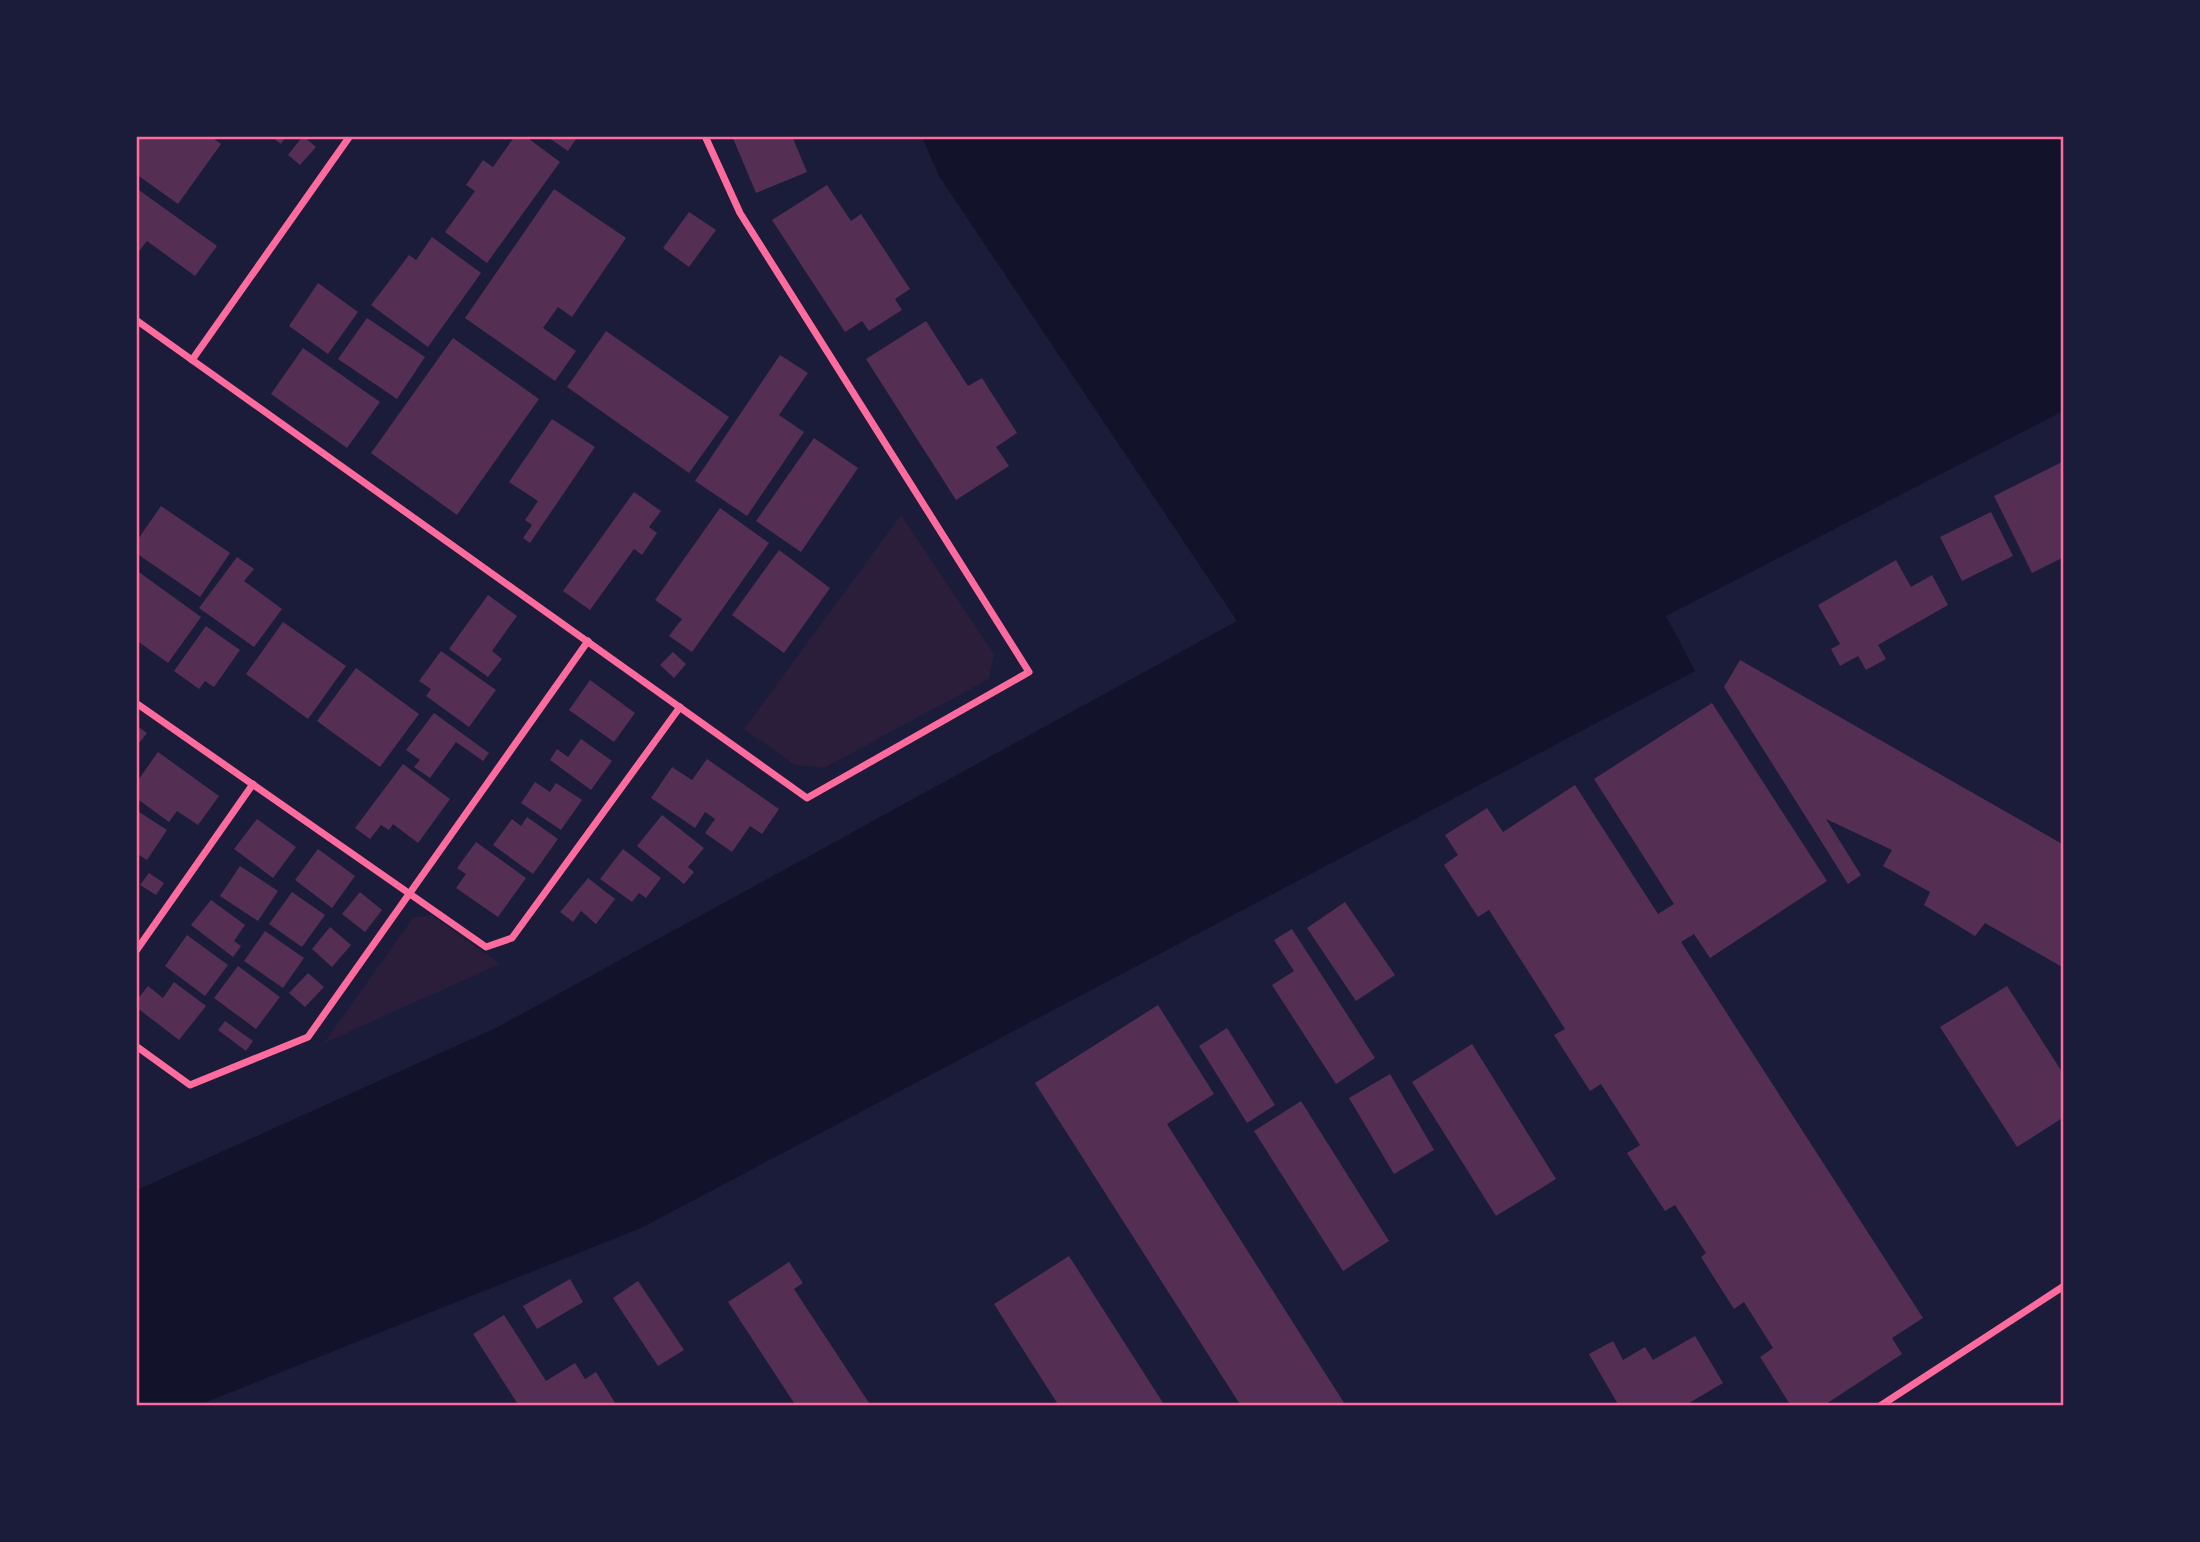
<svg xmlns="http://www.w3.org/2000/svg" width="2200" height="1542" font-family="Rubik,sans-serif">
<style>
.green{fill:#2a1e3b}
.water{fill:#12122b}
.building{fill:#542f53}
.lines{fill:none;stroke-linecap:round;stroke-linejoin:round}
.minor{stroke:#ff6b9d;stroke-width:7}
.neatline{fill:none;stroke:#ff6b9d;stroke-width:2.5}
</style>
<rect width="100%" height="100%" fill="#1b1b3a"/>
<g class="green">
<path d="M901,515l93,139 -5,25 -165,89 -29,-3 -51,-36z"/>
<path d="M431,915l69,49 -176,79 89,-125z"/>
</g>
<path class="water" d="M922,137h1141v274l-397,205 29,55 -1054,557 -442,177h-62v-215l361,-163 739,-406 -298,-445z"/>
<g class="building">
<path d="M136,136h74l11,8 -43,60 -42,-30z"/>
<path d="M270,136h16l-5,8z"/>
<path d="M303,136l13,11 -16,18 -12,-10z"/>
<path d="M515,136h10l35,26 -73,101 -42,-31 30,-41 -9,-6 17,-25 10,7z"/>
<path d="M546,136h32l-10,15z"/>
<path d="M732,136h60l15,36 -51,21z"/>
<path d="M827,185l24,36 10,-7 49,75 -15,10 7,11 -33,21 -7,-10 -17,11 -73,-112z"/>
<path d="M136,188l81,58 -22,30 -48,-35 -11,14z"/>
<path d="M554,189l72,49 -54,79 -14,-10 -15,21 33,23 -21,30 -90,-63z"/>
<path d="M689,212l27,18 -27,37 -26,-19z"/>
<path d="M432,237l49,36 -53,74 -57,-42 38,-50 7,5z"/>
<path d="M318,283l40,29 -30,42 -39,-28z"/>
<path d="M367,318l58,39 -28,42 -59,-40z"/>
<path d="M926,321l42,65 14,-8 35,55 -21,14 13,19 -53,34 -90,-141z"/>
<path d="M606,331l123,86 -40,56 -122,-86z"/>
<path d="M453,338l86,61 -82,116 -86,-62z"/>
<path d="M303,348l77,54 -33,46 -76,-54z"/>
<path d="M780,355l28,18 -29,42 25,17 -57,84 -52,-35z"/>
<path d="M552,419l43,28 -65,96 -7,-5 9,-13 -7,-5 13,-19 -29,-19z"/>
<path d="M814,438l44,30 -57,84 -45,-31z"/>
<path d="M2064,461v96l-32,16 -38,-77z"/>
<path d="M634,492l27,19 -12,16 8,6 -15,22 -8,-6 -44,61 -27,-19z"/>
<path d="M161,506l69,47 -30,44 -64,-44v-11z"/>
<path d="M720,508l49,35 -77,109 -23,-16 13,-17 -27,-19z"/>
<path d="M1991,512l22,44 -51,25 -22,-44z"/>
<path d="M779,550l51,38 -46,65 -52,-38z"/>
<path d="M237,557l17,12 -10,12 38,28 -28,38 -55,-39z"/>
<path d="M1896,560l15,27 21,-12 16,30 -70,40 8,14 -20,11 -8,-14 -18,10 -9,-17 9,-5 -22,-39z"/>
<path d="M136,570l65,47 -33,46 -32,-23z"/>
<path d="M488,595l29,21 -25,35 10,8 -14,18 -39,-28z"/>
<path d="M283,622l63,44 -38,53 -62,-45z"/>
<path d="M206,626l34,24 -26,37 -9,-6 -6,8 -25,-18z"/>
<path d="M441,651l55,39 -27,37 -43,-31 5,-7 -12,-8z"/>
<path d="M673,652l13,12 -12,14 -14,-13z"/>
<path d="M1740,660l324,185v123l-79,-45 -10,13 -51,-31 6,-13 -47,-26 9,-16 -66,-31 35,56 -13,9 -124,-197z"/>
<path d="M356,668l63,46 -39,53 -63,-46z"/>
<path d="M590,680l45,33 -21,29 -45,-32z"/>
<path d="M1712,703l115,178 -117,77 -16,-24 -13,8 242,376 -31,20 10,16 -79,52h-32l-31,-49 13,-9 -29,-46 -10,7 -33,-52 5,-4 -31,-48 -10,6 -38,-58 13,-8 -39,-61 -11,7 -36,-56 11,-6 -76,-119 -11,7 -34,-52 14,-10 -13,-20 42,-27 16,24 72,-47 83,129 16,-10 -80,-125z"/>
<path d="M434,713l55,40 -6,8 -27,-19 -26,36 -16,-11 6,-7 -14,-10z"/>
<path d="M136,725l11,8 -11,14z"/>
<path d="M581,739l31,22 -21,29 -41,-30 7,-11 11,8z"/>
<path d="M158,752l61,44 -21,29 -21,-14 -8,11 -33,-24v-15z"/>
<path d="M707,759l72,50 -17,25 -12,-8 -18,26 -27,-19 10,-14 -10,-7 -10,16 -44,-30 21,-31 20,13z"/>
<path d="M403,764l47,35 -32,44 -25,-19 -4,6 -8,-5 -11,14 -15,-11z"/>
<path d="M535,782l15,10 6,-9 26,17 -21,30 -40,-27z"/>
<path d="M136,810l31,20 -20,30 -11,-7z"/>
<path d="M662,815l42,33 -16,19 6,5 -10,12 -47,-38z"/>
<path d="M527,817l31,22 -25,35 -40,-29 19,-26 9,7z"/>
<path d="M257,819l39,28 -23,31 -39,-29z"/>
<path d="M476,842l50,36 -28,39 -42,-29 10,-14 -9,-6z"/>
<path d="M318,849l37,27 -23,32 -37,-28z"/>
<path d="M623,849l38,29 -15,20 -7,-5 -7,9 -32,-23z"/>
<path d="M240,866l38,25 -20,30 -38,-25z"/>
<path d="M149,873l15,10 -8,12 -16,-10z"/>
<path d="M588,878l27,21 -19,25 -15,-13 -8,11 -13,-10z"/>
<path d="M292,892l33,23 -23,32 -33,-23z"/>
<path d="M360,892l22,18 -17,22 -23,-18z"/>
<path d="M211,900l34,25 -11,16 7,5 -8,11 -42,-32z"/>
<path d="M1345,902l50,73 -39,26 -49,-73z"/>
<path d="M330,927l21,18 -19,22 -20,-18z"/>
<path d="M1292,929l83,129 -39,26 -64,-99 22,-14 -20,-31z"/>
<path d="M265,931l39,27 -21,30 -39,-27z"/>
<path d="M187,935l41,30 -23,31 -40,-30z"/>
<path d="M238,966l42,31 -24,32 -42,-31z"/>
<path d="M308,973l16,14 -19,20 -16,-14z"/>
<path d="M174,982l32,24 -27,34 -43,-33v-6l12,-15 15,12z"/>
<path d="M2007,986l57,89v42l-47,30 -77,-120z"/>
<path d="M1158,1005l56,89 -47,30 179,282h-105l-206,-323z"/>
<path d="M225,1021l28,20 -7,10 -28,-21z"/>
<path d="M1227,1028l48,77 -28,18 -48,-77z"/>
<path d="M1472,1044l84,135 -60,37 -84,-134z"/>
<path d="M1390,1074l44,76 -40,24 -45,-76z"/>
<path d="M1301,1101l88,140 -46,30 -89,-140z"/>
<path d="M1069,1256l96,150h-106l-65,-102z"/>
<path d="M789,1262l14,21 -9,6 77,117h-75l-68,-104z"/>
<path d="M570,1279l13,23 -46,27 -14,-23z"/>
<path d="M638,1281l46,69 -26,16 -45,-68z"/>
<path d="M504,1315l42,66 29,-18 10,16 11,-7 21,34h-98l-46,-72z"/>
<path d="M1695,1336l28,47 -39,23h-65l-30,-52 24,-13 10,19 22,-13 8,13z"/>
</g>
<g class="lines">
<g class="minor">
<path d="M136,320l671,478 222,-126 -289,-459 -35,-77"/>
<path d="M192,360l158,-224"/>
<path d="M136,703l350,244 26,-9 168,-231"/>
<path d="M136,951l117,-167"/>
<path d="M136,1046l54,39 118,-48 280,-396"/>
<path d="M1880,1406l184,-120"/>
</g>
</g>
<rect width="2200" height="1542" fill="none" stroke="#1b1b3a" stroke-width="276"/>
<rect x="138" y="138" width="1924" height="1266" class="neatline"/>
</svg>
